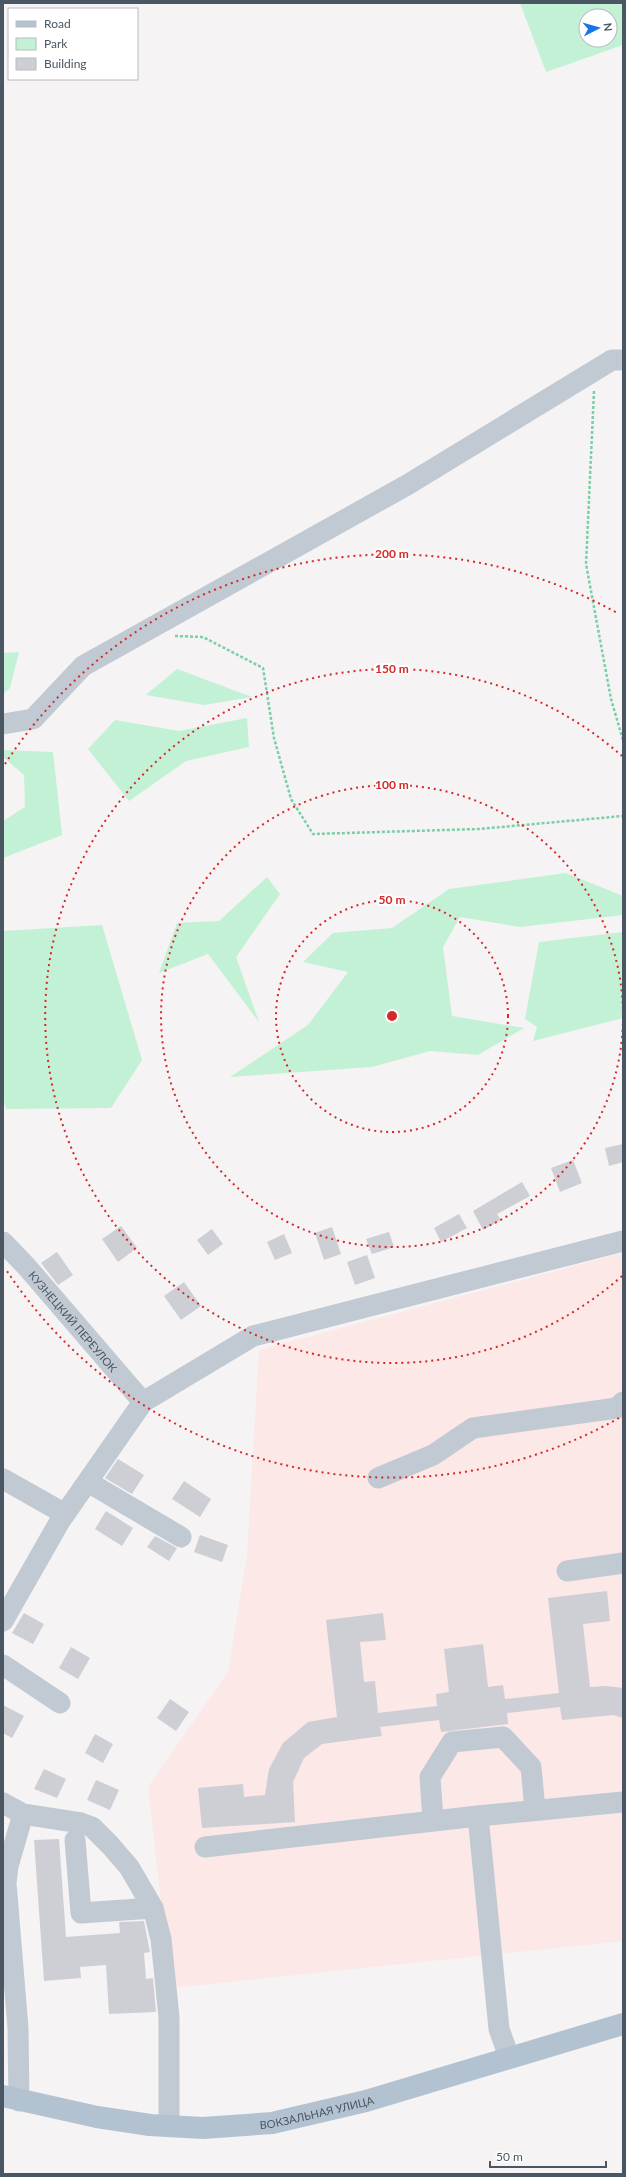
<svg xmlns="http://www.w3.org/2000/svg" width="626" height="2177" font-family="Lato,sans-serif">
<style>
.medical{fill:#fce8e6}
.green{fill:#c3f1d5;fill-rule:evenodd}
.building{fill:#cdcfd5}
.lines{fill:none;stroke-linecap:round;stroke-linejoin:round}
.path{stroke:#7ad0a6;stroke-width:2.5;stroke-dasharray:3 2;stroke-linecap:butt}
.minor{stroke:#c1cad2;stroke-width:21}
.major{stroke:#b3c2d1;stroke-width:22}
.ring{fill:none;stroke:#d62828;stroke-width:2;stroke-dasharray:2 4}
.labels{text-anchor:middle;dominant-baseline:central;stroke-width:4;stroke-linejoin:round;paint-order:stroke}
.street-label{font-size:11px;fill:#4a5661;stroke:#fff}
.centre{fill:#d62828;stroke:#fff;stroke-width:2}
.ring-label{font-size:12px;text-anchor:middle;font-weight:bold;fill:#d62828;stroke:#fff;stroke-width:4;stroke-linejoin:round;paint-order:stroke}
</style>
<rect width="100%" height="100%" fill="#f5f3f3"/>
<path class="medical" d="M623,1253v688l-452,47 -23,-201 80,-115 19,-116 12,-206z"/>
<g class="green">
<path d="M520,3h103v42l-77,27zM586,16h24v24h-24z"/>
<path d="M19,652l-9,36 -7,6v-41z"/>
<path d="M177,669l75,28 -48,8 -58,-10z"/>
<path d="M247,718l2,29 -63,14 -57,40 -41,-52 27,-29 64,11z"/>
<path d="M3,750l50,2 9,83 -59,23v-37l22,-14 -1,-32 -21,-18z"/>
<path d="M566,873l57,23v19l-103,12 -60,-10 -17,30 9,69 72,12 -46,27 -48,-4 -58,16 -142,10 78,-52 40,-53 -45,-10 30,-29 59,-5 57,-39z"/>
<path d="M267,877l13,17 -44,63 23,65 -51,-68 -49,19 18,-50 42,-2z"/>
<path d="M102,925l40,135 -31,48 -105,1 -3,-12v-166z"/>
<path d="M623,932v86l-90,23 4,-14 -12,-8 14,-77z"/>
</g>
<g class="building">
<path d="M623,1144v18l-14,4 -4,-18z"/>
<path d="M573,1160l9,23 -22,9 -9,-24z"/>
<path d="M522,1182l8,14 -33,18 4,6 -18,10 -10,-19z"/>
<path d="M459,1214l8,14 -26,14 -7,-14z"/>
<path d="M121,1226l16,22 -19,14 -16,-23z"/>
<path d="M332,1227l9,27 -17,6 -9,-27z"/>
<path d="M212,1229l11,15 -15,11 -11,-15z"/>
<path d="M389,1232l5,15 -22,7 -6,-15z"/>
<path d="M284,1234l8,19 -17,7 -8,-18z"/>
<path d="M57,1252l16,23 -15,10 -17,-22z"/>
<path d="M367,1255l8,23 -20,7 -8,-23z"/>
<path d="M184,1282l17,24 -20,14 -17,-24z"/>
<path d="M118,1459l26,16 -12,19 -27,-16z"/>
<path d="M184,1481l27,18 -11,18 -28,-18z"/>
<path d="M106,1511l27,17 -11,18 -27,-17z"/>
<path d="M200,1535l28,10 -6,17 -28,-10z"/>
<path d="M155,1536l22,12 -8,13 -22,-14z"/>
<path d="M607,1591l3,30 -27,3 7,63 16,-1 17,2v30l-10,-3 -51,5 -2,-13 -53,6 1,11 -67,8 -2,-12 -59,7 2,9 -60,8 -18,14 -11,24 2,40 -93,6 -4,-40 45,-4 1,13 21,-2 4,-26 14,-26 25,-21 29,-5 -11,-97 57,-7 3,27 -26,2 4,40 11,-1 3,32 59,-7 -1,-12 13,-2 -5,-43 39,-5 5,43 15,-2 2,14 54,-6 -11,-95z"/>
<path d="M24,1613l20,11 -11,20 -21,-11z"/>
<path d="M71,1647l19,11 -12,21 -19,-11z"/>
<path d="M170,1699l19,13 -13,19 -19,-13z"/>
<path d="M3,1705l21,11 -12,22 -9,-5z"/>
<path d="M95,1734l18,10 -10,19 -18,-10z"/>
<path d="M44,1769l22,10 -9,19 -23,-9z"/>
<path d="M96,1780l23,10 -9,20 -23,-10z"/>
<path d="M59,1839l7,98 54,-4 -1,-11 25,-1 6,31 -6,1 2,26 7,-1 3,34 -47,2 -3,-49 -26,2 1,11 -37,3 -10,-141z"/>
</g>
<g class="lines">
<g class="path">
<path d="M594,391l-8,173 25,135 12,41"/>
<path d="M175,636l28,1 60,31 11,70 17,61 22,35 166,-5 144,-13"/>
</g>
<g class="minor">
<path d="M3,724l30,-5 50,-53 324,-181 205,-125h11"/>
<path id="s1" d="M3,1242l23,24 117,136"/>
<path d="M378,1478l55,-23 40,-27 144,-20 6,-6"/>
<path d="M3,1479l62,35"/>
<path d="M88,1482l93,55"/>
<path d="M567,1571l56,-8"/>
<path d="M3,1621l57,-100 83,-119 110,-66 370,-95"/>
<path d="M3,1665l57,38"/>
<path d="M3,1803l20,11 58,9 11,4 18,18 19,22 24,41 8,31 8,78v109"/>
<path d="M433,1820l-3,-43 22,-35 51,-5 28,30 4,43"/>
<path d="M75,1840l6,73 72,-5"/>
<path d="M205,1847l273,-31"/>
<path d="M509,2057l-10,-28 -21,-213 145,-14"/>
<path d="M19,2101l-1,-73 -12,-145 2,-17 15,-52"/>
</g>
<path class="major" id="s2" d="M3,2096l94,21 53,8 53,3 69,-5 94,-22 257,-77"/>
</g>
<g class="ring">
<circle cx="392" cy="1016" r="116"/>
<path d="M623 1018A231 231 0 1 1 623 1014"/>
<path d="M622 1276A347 347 0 1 1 622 756"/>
<path d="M619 1418A462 462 0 0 1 5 1268M5 764A462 462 0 0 1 619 614"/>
</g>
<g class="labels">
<g class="street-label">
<text stroke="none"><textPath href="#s1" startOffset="106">КУЗНЕЦКИЙ ПЕРЕУЛОК</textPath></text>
<text stroke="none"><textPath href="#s2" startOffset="318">ВОКЗАЛЬНАЯ УЛИЦА</textPath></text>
</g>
</g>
<circle cx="392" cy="1016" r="6" class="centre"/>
<g class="ring-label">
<text x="392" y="558">200 m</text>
<text x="392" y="673">150 m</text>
<text x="392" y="789">100 m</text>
<text x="392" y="904">50 m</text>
</g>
<rect width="626" height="2177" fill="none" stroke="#4a5661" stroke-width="8"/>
<rect x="8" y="8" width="130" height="72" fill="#ffffff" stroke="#b7bbc0"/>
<rect x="16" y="21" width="20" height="6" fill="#b3c2d1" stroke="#b7bbc0"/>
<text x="44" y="28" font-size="12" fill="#4a5661">Road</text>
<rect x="16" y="38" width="20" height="12" fill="#c3f1d5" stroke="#b7bbc0"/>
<text x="44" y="48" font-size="12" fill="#4a5661">Park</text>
<rect x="16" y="58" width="20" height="12" fill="#cdcfd5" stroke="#b7bbc0"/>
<text x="44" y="68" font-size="12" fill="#4a5661">Building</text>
<g transform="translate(598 28) rotate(84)"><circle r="19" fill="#ffffff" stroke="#b7bbc0"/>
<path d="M0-3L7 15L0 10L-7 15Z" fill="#1a73e8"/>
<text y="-6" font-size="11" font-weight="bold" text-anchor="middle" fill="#4a5661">N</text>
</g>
<path d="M490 2161v6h116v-6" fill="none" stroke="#4a5661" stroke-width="2"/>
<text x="496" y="2161" font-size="12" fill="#4a5661" stroke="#ffffff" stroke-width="3" paint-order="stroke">50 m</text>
</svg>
